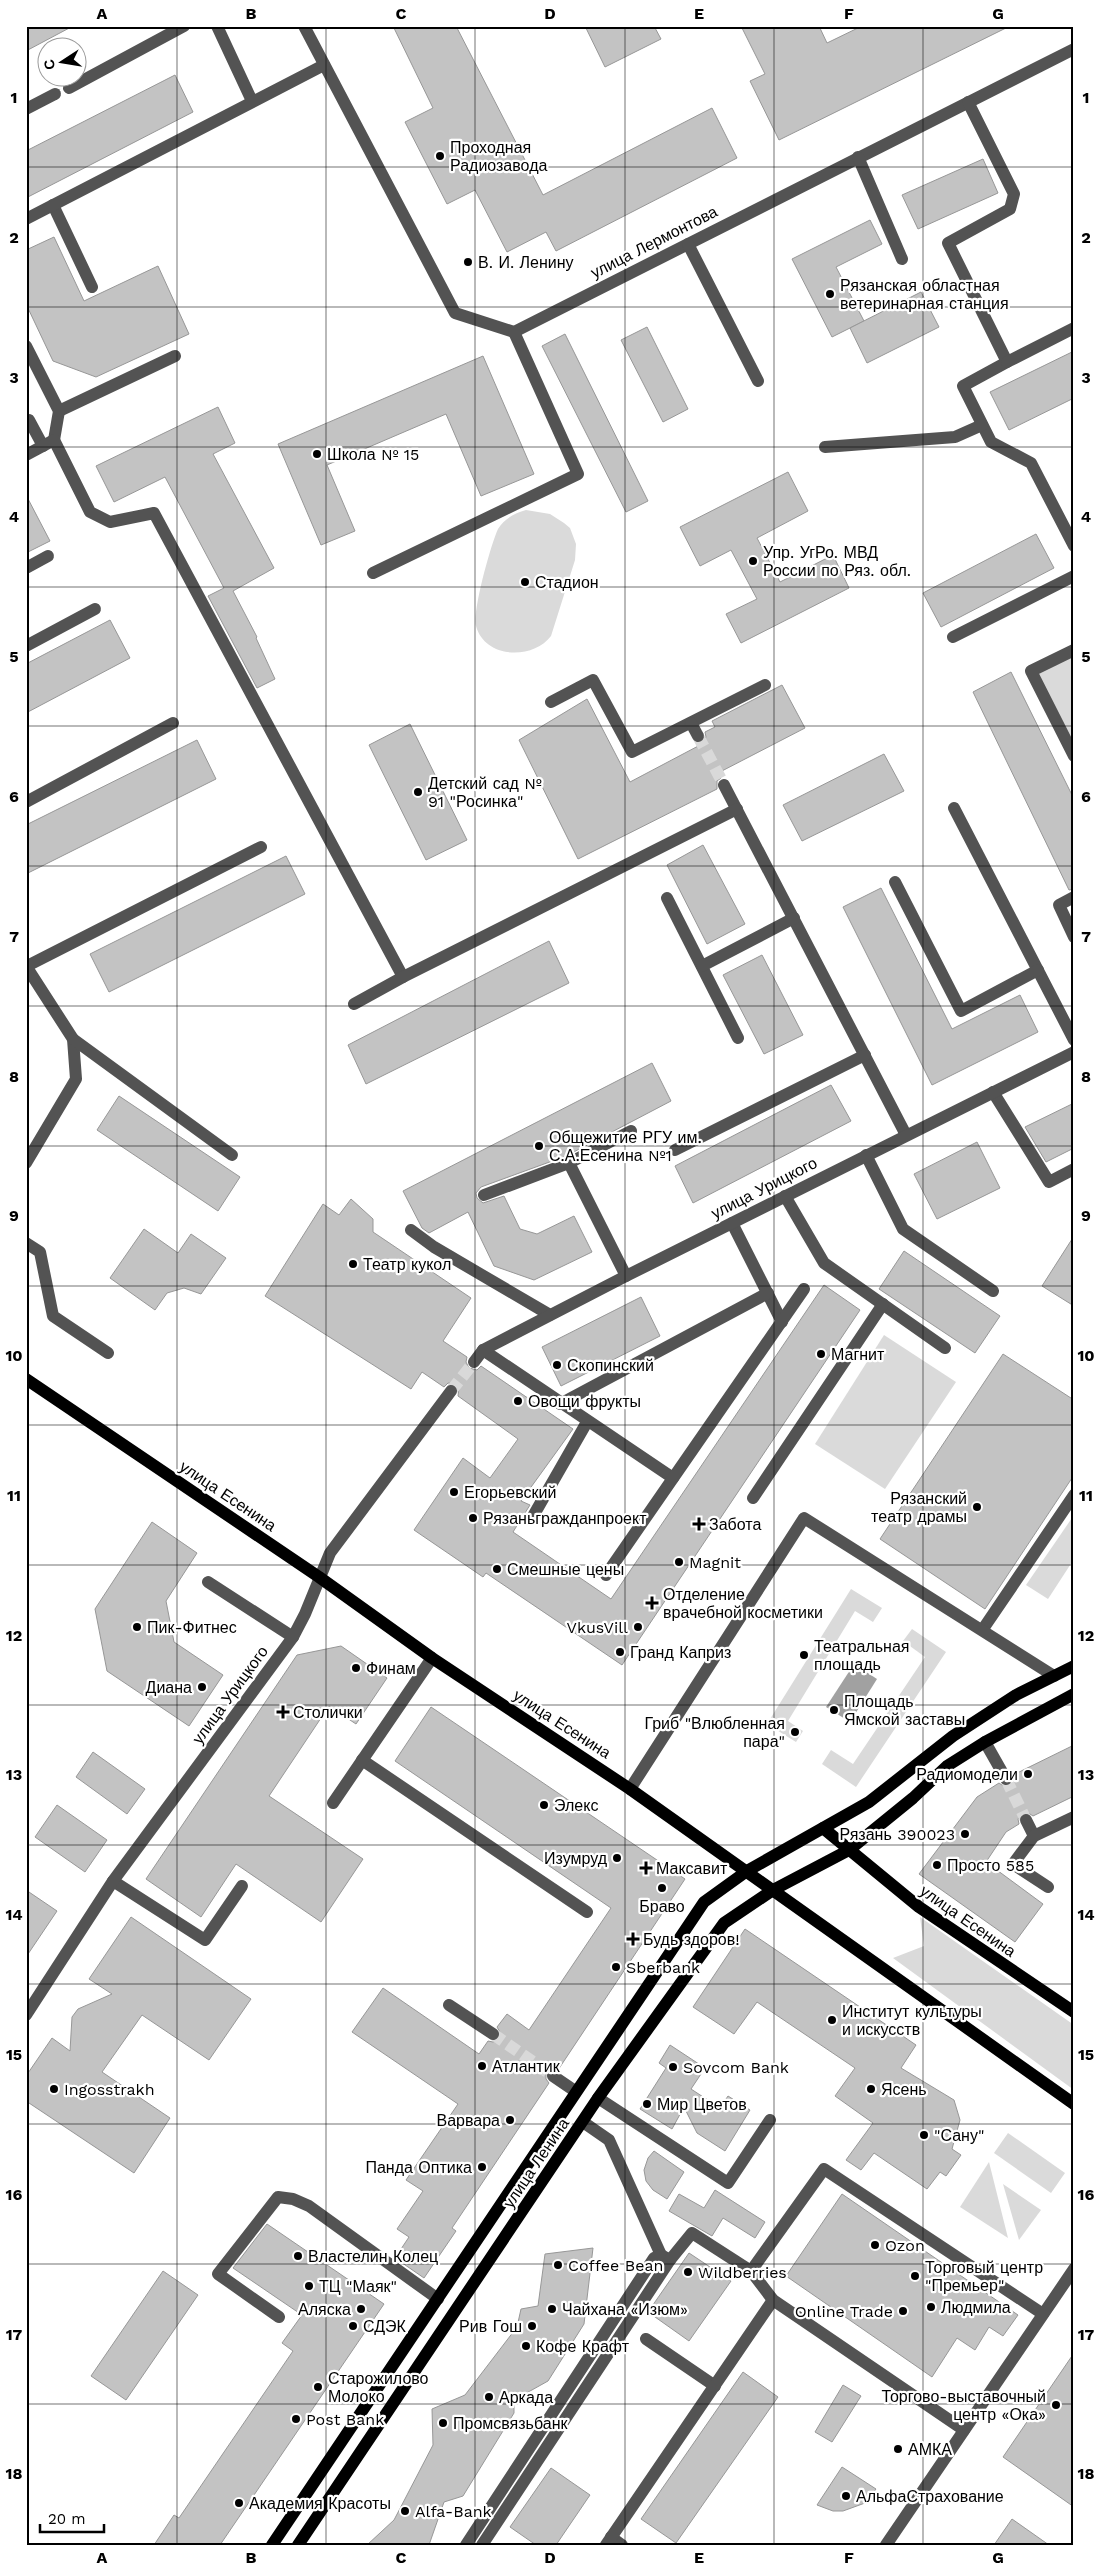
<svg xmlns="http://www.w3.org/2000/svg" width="1100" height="2571" font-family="'Work Sans',sans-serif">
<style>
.green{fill:#dadada}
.water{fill:#a1a1a1}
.building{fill:#c3c3c3;stroke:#979797}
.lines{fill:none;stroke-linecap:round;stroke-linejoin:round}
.minor-tunnel{stroke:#d9d9d9;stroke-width:12;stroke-dasharray:12 6;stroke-linecap:butt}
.minor{stroke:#535353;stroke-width:12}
.major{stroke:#000;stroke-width:12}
.grid{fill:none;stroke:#000;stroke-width:1;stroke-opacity:0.55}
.poi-dot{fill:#000;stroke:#fff;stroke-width:2}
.labels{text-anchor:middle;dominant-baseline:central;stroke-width:4.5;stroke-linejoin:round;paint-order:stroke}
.poi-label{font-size:16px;fill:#000;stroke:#fff;text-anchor:start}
.street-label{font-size:16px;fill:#000;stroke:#fff}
.neatline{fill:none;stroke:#000;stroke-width:2}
.grid-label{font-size:16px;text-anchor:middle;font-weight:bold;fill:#000}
</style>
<rect width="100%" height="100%" fill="#fff"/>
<g class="green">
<path d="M526,510l24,4 14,9 6,5 6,16 -1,16 -24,76c-18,24 -66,23 -75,-10 -4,-14 15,-82 22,-97 6,-10 17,-16 28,-19z"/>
<path d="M1074,655v93l-38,-75z"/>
<path d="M884,1335l72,47 -71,107 -70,-45z"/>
<path d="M1074,1515v44l-26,40 -22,-14z"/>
<path d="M851,1589l31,19 -9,14 -18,-11 -67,110 15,10 -7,11 -29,-18z"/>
<path d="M912,1629l34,23 -90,135 -34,-23 9,-14 22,14 72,-107 -22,-16z"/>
<path d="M920,1917l154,108v65l-181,-132 31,-12z"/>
<path d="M1008,2133l57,40 -14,20 -57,-40z"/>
<path d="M989,2162l19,76 -48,-31z"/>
<path d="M1003,2184l38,26 -22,30z"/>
</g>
<path class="water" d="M854,1664l23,15 -27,43 -24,-15z"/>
<g class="building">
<path d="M26,26h47l-47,25z"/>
<path d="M393,26h63l87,169 169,-87 25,50 -181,93 -10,-19 -39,20 -32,-62 -28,14 -42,-82 28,-14z"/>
<path d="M585,26h69l7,13 -56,28z"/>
<path d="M741,26h78l8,17 35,-17h148l-231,114 -29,-59 15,-7z"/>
<path d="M175,75l18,37 -167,86v-47z"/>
<path d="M983,159l15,34 -80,36 -16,-34z"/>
<path d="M870,220l12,24 -46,23 28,54 -32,16 -40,-78z"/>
<path d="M54,237l30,64 74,-35 31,68 -93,43 -43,-16 -27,-57v-54z"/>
<path d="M921,292l18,35 -72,36 -17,-35z"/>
<path d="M647,327l41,82 -25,13 -42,-82z"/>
<path d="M565,334l83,167 -22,11 -84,-166z"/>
<path d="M1074,351v47l-65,32 -19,-38z"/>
<path d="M483,356l51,118 -53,22 -35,-82 -119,51 28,66 -34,14 -43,-101z"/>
<path d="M218,407l17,36 -22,11 61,114 -41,23 24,46 -1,1 19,41 -18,9 -49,-92 16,-8 -59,-111 -51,25 -18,-36z"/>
<path d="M788,472l20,39 -51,27 23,44 53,-27 16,33 -108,55 -15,-29 31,-15 -26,-49 -31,16 -20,-39z"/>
<path d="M26,495l24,46 -24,12z"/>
<path d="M1036,534l18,34 -113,59 -18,-34z"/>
<path d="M110,620l20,38 -104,55v-49z"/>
<path d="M1011,672l63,127v90l-5,1 -96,-198z"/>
<path d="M782,685l23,43 -87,45 3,5 -4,3v8l-139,70 -59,-119 68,-41 43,83 72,-38 4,-7 -1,-5 10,-5 -3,-6z"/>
<path d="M410,724l57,116 -41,20 -57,-115z"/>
<path d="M197,740l19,39 -190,95v-49z"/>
<path d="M884,754l20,37 -102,50 -19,-36z"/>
<path d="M703,845l42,79 -38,20 -40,-79z"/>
<path d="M286,856l19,38 -196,98 -19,-38z"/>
<path d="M881,888l71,141 68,-34 18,37 -106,53 -89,-178z"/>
<path d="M549,941l20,42 -203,101 -18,-39z"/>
<path d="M762,955l41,80 -39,19 -41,-79z"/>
<path d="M652,1063l19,38 -105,55 -85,31 -5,6 1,5 6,5 21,-7 16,33 17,5 37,-18 18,36 -58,28 -40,-14 -26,-54 -39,21 -7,-5 -19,-37z"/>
<path d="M831,1085l20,36 -158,82 -18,-37z"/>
<path d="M119,1096l121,81 -22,34 -121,-81z"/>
<path d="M1074,1103v45l-28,14 -21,-35z"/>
<path d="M977,1142l23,46 -63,31 -23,-45z"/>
<path d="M351,1199l22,20v13l98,66 -28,43 24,16 -1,5 3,6 8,2 4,-4 92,63 -52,72 9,4 -17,27 98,67 213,-314 36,25 -238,355 -136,-92 -3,4 -69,-47 49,-72 27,20 28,-39 -60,-43 1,-8 -4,-4 -7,-1 -4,4 -22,-15 -11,17 -146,-93 58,-92 16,11z"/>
<path d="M144,1229l34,24 13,-19 35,24 -25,36 -17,-6 -17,5 -12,17 -45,-32z"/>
<path d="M1074,1236v70l-32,-20z"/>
<path d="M904,1251l96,65 -25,37 -96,-64z"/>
<path d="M641,1297l19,39 -99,50 -19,-39z"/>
<path d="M1003,1354l71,46v75l-89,134 -105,-70z"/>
<path d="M152,1522l45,31 -31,48 8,41 49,33 -34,51 -82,-55 -12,-62z"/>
<path d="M341,1646l46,32 -31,46 -27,-18 -60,90 94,63 -42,63 -85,-58 -35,53 -55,-38 151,-224z"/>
<path d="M431,1707l254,172 -127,191 -8,-1 -4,3v7l3,4 -97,145 4,3 -32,47 -29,-20 14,-21 -12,-8 26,-38 -17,-11 52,-76 -106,-72 31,-44 96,66 9,-13 5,1 6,-3 2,-5 -4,-7 10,-13 22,16 82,-122 -216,-147z"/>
<path d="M1074,1745v51l-41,20 -6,-4 -5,1 -4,6 1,5 -13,8 -20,30 57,42 -28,38 -96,-68 58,-77 22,-14 6,4 5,-1 3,-3v-8z"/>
<path d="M93,1752l52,37 -18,25 -51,-37z"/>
<path d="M57,1805l50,35 -22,32 -50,-35z"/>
<path d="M26,1890l31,21 -31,46z"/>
<path d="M131,1917l120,82 -42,61 -67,-45 -40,57 68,46 -36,55 -108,-72v-25l26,-38 18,13 2,-34 6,-8 34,-15 -23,-15z"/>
<path d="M745,1929l171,116 -15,23 53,32 6,20 -8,29 9,6 -15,21 -6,-4 -13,17 -53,-36 -13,17 -15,-10 27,-37 -38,-27 20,-28 -98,-66 -23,32 -41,-27z"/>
<path d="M670,2045l35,23 -14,21 29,19 8,-12 22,14 -25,41 -28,-18 -13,-26 -12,22 -32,-20 26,-41 -7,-5z"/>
<path d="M654,2151l30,21 -17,27 -14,-9 -7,-9 -2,-11 4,-12z"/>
<path d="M715,2190l50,32 -10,16 -32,-20 -11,18 -43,-25 10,-17 25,14z"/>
<path d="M842,2194l176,121 -15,21 -14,-9 -14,23 -18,-12 -25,39 -146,-101z"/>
<path d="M267,2224l117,80 -164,241h-66l20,-30 5,3 114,-167 -11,-8 20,-28 -69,-47z"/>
<path d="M593,2248l-9,76 -36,57 -34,19v13l-51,83 -19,6 -15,43h-62l27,-25 39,-75 -1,-36 33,-14 52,-68 4,-18 17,-3 7,-52z"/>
<path d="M689,2253l42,28 -42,60 -41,-29z"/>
<path d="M163,2271l35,24 -72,105 -35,-24z"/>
<path d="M1074,2353v154l-71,-50z"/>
<path d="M743,2372l35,25 -102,146 -35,-24z"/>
<path d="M843,2385l18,11 -29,46 -17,-10z"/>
<path d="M842,2467l34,22 -11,14 -22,8h-10l-16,-6z"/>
<path d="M551,2468l39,27 -34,50h-20l-26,-18z"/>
<path d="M1012,2519l37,26h-55z"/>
</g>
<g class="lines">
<g class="minor-tunnel">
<path d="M698,736l26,49"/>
<path d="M451,1391l23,-29"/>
<path d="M1006,1779l20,41"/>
<path d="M493,2034l60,42"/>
</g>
<g class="minor">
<path d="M217,26l35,75"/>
<path d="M304,26l151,287 59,19 560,-283"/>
<path d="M69,88l115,-62"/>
<path d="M968,102l46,92 -4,15 -62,34 59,119 -44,24 28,56 40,21 43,83"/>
<path d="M26,109l29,-15"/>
<path d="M858,157l44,102"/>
<path d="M53,205l39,82"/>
<path d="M26,219l298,-154"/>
<path d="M688,244l70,137"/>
<path d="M26,346l33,65 -5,29"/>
<path d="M1007,362l67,-34"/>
<path d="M59,411l116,-55"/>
<path d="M29,420l14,26"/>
<path d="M825,447l130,-10 27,-12"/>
<path d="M26,455l28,-15 36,72 20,10 44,-9 249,464"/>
<path d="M26,568l22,-12"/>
<path d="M373,573l205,-99 -64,-142"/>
<path d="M953,637l121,-61"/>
<path d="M26,646l69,-37"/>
<path d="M1074,650l-43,21 43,85"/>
<path d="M551,702l42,-22 39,72 133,-67"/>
<path d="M691,723l7,13"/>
<path d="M724,785l182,350"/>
<path d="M26,802l147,-79"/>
<path d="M954,808l120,232"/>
<path d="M895,882l66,129 77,-41"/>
<path d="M1074,897l-15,8 15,32"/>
<path d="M667,898l71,140"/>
<path d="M26,966l47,73 3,40 -50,84"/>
<path d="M27,966l234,-119"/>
<path d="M702,966l92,-48"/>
<path d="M354,1004l49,-27 334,-168"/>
<path d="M73,1039l159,116"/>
<path d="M993,1092l56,90 25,-13"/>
<path d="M675,1150l190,-95"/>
<path d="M866,1155l37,74 90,62"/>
<path d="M484,1195l85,-32"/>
<path d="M785,1196l39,67 121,85"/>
<path d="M732,1223l50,99"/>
<path d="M411,1230l23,17 116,68"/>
<path d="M26,1243l14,9 13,64 55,37"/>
<path d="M626,1276l-57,-113 62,-32"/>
<path d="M483,1350l190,128"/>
<path d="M474,1362l9,-12 143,-74 448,-224"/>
<path d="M560,1404l208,-111"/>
<path d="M753,1498l130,-194"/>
<path d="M532,1518l55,-96"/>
<path d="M606,1575l198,-286"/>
<path d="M208,1582l85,55"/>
<path d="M983,1629l91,-134"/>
<path d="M985,1742l21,37"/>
<path d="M362,1760l225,152"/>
<path d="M630,1789l174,-271 250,158"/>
<path d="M333,1803l99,-145"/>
<path d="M1026,1820l8,16"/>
<path d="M113,1881l92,59 37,-54"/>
<path d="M1048,1887l-35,-23 21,-28 40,-19"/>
<path d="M449,2005l44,29"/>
<path d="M26,2015l87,-134 180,-244 12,-23 25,-61 121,-162"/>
<path d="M553,2076l22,15"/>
<path d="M598,2098l130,85 42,-63"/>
<path d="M583,2122l26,18 52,115"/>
<path d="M751,2271l73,-102 219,145"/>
<path d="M279,2317l-61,-43 60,-77 15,2 16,7 129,93"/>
<path d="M646,2339l69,47"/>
<path d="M611,2537l11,8"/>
<path d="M466,2545l188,-287 7,-3 9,5"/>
<path d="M482,2545l188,-285 22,-27 59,38 22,29 191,130"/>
<path d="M606,2545l167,-245"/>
<path d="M886,2545l188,-276"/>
</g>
<g class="major">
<path d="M26,1379l293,198 113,81 198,131 444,315"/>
<path d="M823,1828l96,79 155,105"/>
<path d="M272,2545l432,-643 43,-31 122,-69 84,-66 63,-41 58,-29"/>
<path d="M298,2545l300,-447 126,-175 49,-33 76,-40 64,-52 34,-32 38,-24 89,-48"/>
</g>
</g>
<path class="grid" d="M177,26v2519M326,26v2519M475,26v2519M625,26v2519M774,26v2519M923,26v2519M26,167h1048M26,307h1048M26,447h1048M26,587h1048M26,726h1048M26,866h1048M26,1006h1048M26,1146h1048M26,1286h1048M26,1425h1048M26,1565h1048M26,1705h1048M26,1845h1048M26,1984h1048M26,2124h1048M26,2264h1048M26,2404h1048"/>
<g class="poi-dot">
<circle cx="440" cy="156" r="5"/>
<circle cx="468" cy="262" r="5"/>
<circle cx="830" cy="294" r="5"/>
<circle cx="317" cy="454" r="5"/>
<circle cx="753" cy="561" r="5"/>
<circle cx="525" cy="582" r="5"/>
<circle cx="418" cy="792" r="5"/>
<circle cx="539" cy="1146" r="5"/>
<circle cx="353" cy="1264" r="5"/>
<circle cx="821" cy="1354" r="5"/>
<circle cx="557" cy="1365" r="5"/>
<circle cx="518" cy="1401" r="5"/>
<circle cx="454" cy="1492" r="5"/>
<circle cx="977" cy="1507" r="5"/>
<circle cx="473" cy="1518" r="5"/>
<path d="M696.5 1516.5h5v5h5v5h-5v5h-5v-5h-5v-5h5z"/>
<circle cx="679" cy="1562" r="5"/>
<circle cx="497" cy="1569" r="5"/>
<path d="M649.5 1595.5h5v5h5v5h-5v5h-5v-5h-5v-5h5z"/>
<circle cx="137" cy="1627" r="5"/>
<circle cx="638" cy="1627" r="5"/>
<circle cx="620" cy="1652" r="5"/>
<circle cx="804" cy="1655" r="5"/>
<circle cx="356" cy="1668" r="5"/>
<circle cx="202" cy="1687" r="5"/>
<circle cx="834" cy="1710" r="5"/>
<path d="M280.5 1704.5h5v5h5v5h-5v5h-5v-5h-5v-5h5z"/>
<circle cx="795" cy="1732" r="5"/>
<circle cx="1028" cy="1774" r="5"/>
<circle cx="544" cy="1805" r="5"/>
<circle cx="965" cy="1834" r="5"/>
<circle cx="617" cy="1858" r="5"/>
<circle cx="937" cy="1865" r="5"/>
<path d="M643.5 1860.5h5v5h5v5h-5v5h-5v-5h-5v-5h5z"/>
<circle cx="662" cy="1888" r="5"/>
<path d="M630.5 1931.5h5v5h5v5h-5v5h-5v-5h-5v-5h5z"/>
<circle cx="616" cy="1967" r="5"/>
<circle cx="832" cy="2020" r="5"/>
<circle cx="482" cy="2066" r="5"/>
<circle cx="673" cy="2067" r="5"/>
<circle cx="54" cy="2089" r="5"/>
<circle cx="871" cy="2089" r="5"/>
<circle cx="647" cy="2104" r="5"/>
<circle cx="510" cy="2120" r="5"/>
<circle cx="924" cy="2135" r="5"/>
<circle cx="482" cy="2167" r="5"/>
<circle cx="875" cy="2245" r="5"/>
<circle cx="298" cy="2256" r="5"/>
<circle cx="558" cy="2265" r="5"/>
<circle cx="688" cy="2272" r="5"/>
<circle cx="915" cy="2276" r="5"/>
<circle cx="309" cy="2286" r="5"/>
<circle cx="931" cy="2307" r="5"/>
<circle cx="361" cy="2309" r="5"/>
<circle cx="552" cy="2309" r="5"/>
<circle cx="903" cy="2311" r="5"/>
<circle cx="353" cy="2326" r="5"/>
<circle cx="532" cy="2326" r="5"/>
<circle cx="526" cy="2346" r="5"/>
<circle cx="318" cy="2387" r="5"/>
<circle cx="489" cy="2397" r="5"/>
<circle cx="1056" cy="2405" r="5"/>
<circle cx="296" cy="2419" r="5"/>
<circle cx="443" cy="2423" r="5"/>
<circle cx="898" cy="2449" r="5"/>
<circle cx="846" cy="2496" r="5"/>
<circle cx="239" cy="2503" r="5"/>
<circle cx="405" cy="2511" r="5"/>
</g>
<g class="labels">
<g class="poi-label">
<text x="450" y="147">Проходная<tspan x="450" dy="18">Радиозавода</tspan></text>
<text x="478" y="262">В. И. Ленину</text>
<text x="840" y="285">Рязанская областная<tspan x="840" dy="18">ветеринарная станция</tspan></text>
<text x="327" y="454">Школа № 15</text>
<text x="763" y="552">Упр. УгРо. МВД<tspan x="763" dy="18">России по Ряз. обл.</tspan></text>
<text x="535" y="582">Стадион</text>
<text x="428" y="783">Детский сад №<tspan x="428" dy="18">91 "Росинка"</tspan></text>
<text x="549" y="1137">Общежитие РГУ им.<tspan x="549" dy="18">С.А.Есенина №1</tspan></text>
<text x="363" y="1264">Театр кукол</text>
<text x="831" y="1354">Магнит</text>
<text x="567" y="1365">Скопинский</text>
<text x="528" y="1401">Овощи фрукты</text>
<text x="464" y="1492">Егорьевский</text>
<text x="967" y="1498" text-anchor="end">Рязанский<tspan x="967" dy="18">театр драмы</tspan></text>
<text x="483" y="1518">Рязаньгражданпроект</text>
<text x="709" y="1524">Забота</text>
<text x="689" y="1562">Magnit</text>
<text x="507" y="1569">Смешные цены</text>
<text x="663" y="1594">Отделение<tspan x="663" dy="18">врачебной косметики</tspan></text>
<text x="147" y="1627">Пик-Фитнес</text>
<text x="628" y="1627" text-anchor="end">VkusVill</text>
<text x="814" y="1646">Театральная<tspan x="814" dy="18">площадь</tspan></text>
<text x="630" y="1652">Гранд Каприз</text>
<text x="366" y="1668">Финам</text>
<text x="192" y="1687" text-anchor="end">Диана</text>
<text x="844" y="1701">Площадь<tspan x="844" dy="18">Ямской заставы</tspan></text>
<text x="293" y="1712">Столички</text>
<text x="785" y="1723" text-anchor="end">Гриб "Влюбленная<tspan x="785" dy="18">пара"</tspan></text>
<text x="1018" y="1774" text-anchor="end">Радиомодели</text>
<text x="554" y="1805">Элекс</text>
<text x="955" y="1834" text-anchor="end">Рязань 390023</text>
<text x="607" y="1858" text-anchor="end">Изумруд</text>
<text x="947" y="1865">Просто 585</text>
<text x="656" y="1868">Максавит</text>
<text x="662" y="1906" text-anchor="middle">Браво</text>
<text x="643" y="1939">Будь здоров!</text>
<text x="626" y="1967">Sberbank</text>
<text x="842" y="2011">Институт культуры<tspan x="842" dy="18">и искусств</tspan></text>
<text x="492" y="2066">Атлантик</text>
<text x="683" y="2067">Sovcom Bank</text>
<text x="64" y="2089">Ingosstrakh</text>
<text x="881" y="2089">Ясень</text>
<text x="657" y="2104">Мир Цветов</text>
<text x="500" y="2120" text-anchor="end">Варвара</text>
<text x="934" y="2135">"Сану"</text>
<text x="472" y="2167" text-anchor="end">Панда Оптика</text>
<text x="885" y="2245">Ozon</text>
<text x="308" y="2256">Властелин Колец</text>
<text x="568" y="2265">Coffee Bean</text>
<text x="925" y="2267">Торговый центр<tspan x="925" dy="18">"Премьер"</tspan></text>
<text x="698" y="2272">Wildberries</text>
<text x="319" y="2286">ТЦ "Маяк"</text>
<text x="941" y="2307">Людмила</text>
<text x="351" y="2309" text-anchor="end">Аляска</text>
<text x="562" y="2309">Чайхана «Изюм»</text>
<text x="893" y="2311" text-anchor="end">Online Trade</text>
<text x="363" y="2326">СДЭК</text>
<text x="522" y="2326" text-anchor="end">Рив Гош</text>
<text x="536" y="2346">Кофе Крафт</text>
<text x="328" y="2378">Старожилово<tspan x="328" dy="18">Молоко</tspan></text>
<text x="1046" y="2396" text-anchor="end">Торгово-выставочный<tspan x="1046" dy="18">центр «Ока»</tspan></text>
<text x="499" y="2397">Аркада</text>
<text x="306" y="2419">Post Bank</text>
<text x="453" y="2423">Промсвязьбанк</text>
<text x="908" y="2449">АМКА</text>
<text x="856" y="2496">АльфаСтрахование</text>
<text x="249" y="2503">Академия Красоты</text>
<text x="415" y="2511">Alfa-Bank</text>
</g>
<g class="street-label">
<text transform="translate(654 242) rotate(-27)">улица Лермонтова</text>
<text transform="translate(764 1188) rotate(-27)">улица Урицкого</text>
<text transform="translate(228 1496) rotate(34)">улица Есенина</text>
<text transform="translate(230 1695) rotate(-54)">улица Урицкого</text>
<text transform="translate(562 1724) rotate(33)">улица Есенина</text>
<text transform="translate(968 1921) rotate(35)">улица Есенина</text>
<text transform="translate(536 2163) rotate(-56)">улица Ленина</text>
</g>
</g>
<rect width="1100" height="2571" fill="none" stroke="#ffffff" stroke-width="55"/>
<g transform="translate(62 62) rotate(258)"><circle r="24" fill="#ffffff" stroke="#999999"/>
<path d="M0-4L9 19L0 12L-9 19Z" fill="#000000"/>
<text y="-8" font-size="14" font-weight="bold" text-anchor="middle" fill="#000000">С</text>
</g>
<path d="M40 2524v8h64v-8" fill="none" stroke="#000000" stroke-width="2.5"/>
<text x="48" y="2524" font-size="15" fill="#000000" stroke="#ffffff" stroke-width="4" paint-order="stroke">20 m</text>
<rect x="28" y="28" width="1044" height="2516" class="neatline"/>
<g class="grid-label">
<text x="102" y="19">A</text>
<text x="251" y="19">B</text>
<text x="401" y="19">C</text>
<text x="550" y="19">D</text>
<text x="699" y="19">E</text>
<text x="849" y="19">F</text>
<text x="998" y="19">G</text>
<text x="14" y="103">1</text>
<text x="1086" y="103">1</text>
<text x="14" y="243">2</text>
<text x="1086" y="243">2</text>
<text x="14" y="383">3</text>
<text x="1086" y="383">3</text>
<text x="14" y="522">4</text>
<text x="1086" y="522">4</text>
<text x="14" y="662">5</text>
<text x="1086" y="662">5</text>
<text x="14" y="802">6</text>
<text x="1086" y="802">6</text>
<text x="14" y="942">7</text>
<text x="1086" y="942">7</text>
<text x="14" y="1082">8</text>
<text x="1086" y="1082">8</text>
<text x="14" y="1221">9</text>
<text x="1086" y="1221">9</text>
<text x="14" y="1361">10</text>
<text x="1086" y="1361">10</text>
<text x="14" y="1501">11</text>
<text x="1086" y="1501">11</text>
<text x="14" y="1641">12</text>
<text x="1086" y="1641">12</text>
<text x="14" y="1780">13</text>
<text x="1086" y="1780">13</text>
<text x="14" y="1920">14</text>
<text x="1086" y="1920">14</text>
<text x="14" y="2060">15</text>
<text x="1086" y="2060">15</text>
<text x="14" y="2200">16</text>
<text x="1086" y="2200">16</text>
<text x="14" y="2340">17</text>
<text x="1086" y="2340">17</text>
<text x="14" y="2479">18</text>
<text x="1086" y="2479">18</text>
<text x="102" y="2563">A</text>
<text x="251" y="2563">B</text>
<text x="401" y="2563">C</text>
<text x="550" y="2563">D</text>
<text x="699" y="2563">E</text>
<text x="849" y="2563">F</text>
<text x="998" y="2563">G</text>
</g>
</svg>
